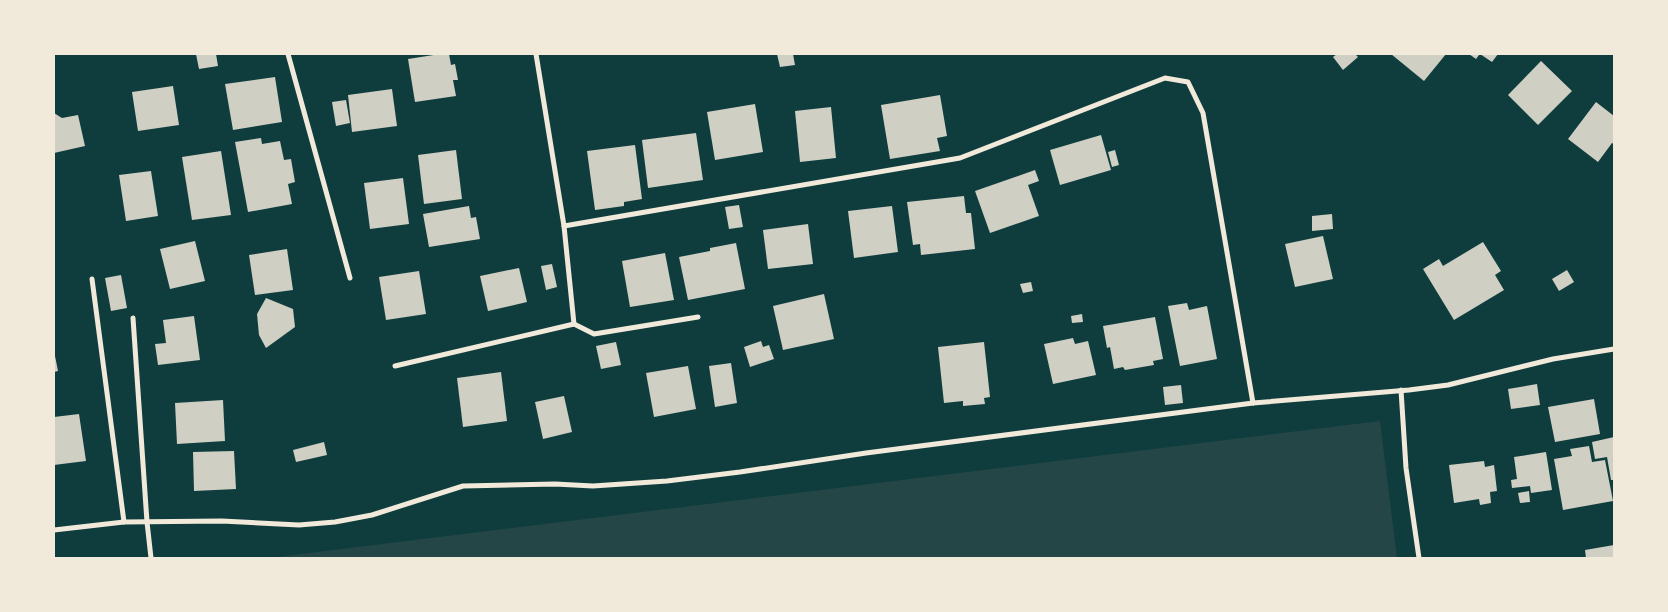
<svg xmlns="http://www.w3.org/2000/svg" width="1668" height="612" font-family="'Space Grotesk',sans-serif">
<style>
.green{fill:#244646}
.building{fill:#cfcfc3}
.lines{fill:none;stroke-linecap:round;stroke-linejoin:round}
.minor{stroke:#f1e9da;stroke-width:5}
</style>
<rect width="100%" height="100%" fill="#0f3d3e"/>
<path class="green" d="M1380,421l17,137h-1119l-1,-1z"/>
<g class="building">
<path d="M196,54h20l2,12 -19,3z"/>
<path d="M440,54h9l2,11 4,-1 3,16h-5l3,16 -41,6 -7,-43z"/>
<path d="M777,54h16l2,11 -15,2z"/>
<path d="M1337,54h18l3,3 -15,13 -10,-13z"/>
<path d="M1391,54h55l-22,27z"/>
<path d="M1469,54h9l1,1 -3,4z"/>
<path d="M1480,54h18l-6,8z"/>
<path d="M1541,61l31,30 -34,34 -30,-30z"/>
<path d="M275,77l7,45 -49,8 -8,-46z"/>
<path d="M173,86l6,39 -41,6 -6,-39z"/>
<path d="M392,89l5,37 -45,6 -4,-37z"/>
<path d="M940,95l7,41 -10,2 3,13 -50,8 -9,-54z"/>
<path d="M346,100l4,23 -14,3 -4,-24z"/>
<path d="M1596,102l18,14v28l-2,-1 -14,19 -30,-23z"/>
<path d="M755,104l8,48 -48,8 -8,-48z"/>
<path d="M831,107l5,51 -36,4 -5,-51z"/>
<path d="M54,113l8,5 16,-3 7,31 -31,7z"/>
<path d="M696,133l7,47 -55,8 -6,-48z"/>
<path d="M1101,135l10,35 -51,15 -10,-35z"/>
<path d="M261,138l1,6 18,-3 4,19 7,-1 4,23 -7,2 4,20 -44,8 -13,-70z"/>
<path d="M635,145l7,54 -18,3v4l-29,4 -8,-59z"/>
<path d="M456,150l6,49 -38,5 -6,-49z"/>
<path d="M1115,150l4,15 -7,2 -4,-15z"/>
<path d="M221,151l10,64 -39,5 -10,-63z"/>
<path d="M1035,170l4,11 -11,4 11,31 -49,17 -15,-42z"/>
<path d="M151,171l7,45 -32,5 -7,-46z"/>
<path d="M403,178l6,46 -39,5 -6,-46z"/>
<path d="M964,196l2,17h5l4,36 -54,6 -1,-11 -7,1 -6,-43z"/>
<path d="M739,205l4,22 -14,2 -4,-22z"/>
<path d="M469,206l2,12 5,-1 4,22 -51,8 -6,-33z"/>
<path d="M892,206l6,46 -44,6 -6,-47z"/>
<path d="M1332,214l1,15 -21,2v-15z"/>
<path d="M808,224l5,40 -45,5 -5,-39z"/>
<path d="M1323,236l10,43 -38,8 -10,-43z"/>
<path d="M195,241l10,40 -35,8 -10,-40z"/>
<path d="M1483,242l18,29 -6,4 9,15 -50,30 -31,-51 16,-10 4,7z"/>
<path d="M736,243l9,46 -57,11 -9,-43 31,-6v-3z"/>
<path d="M287,249l6,41 -38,5 -6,-40z"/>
<path d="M665,253l9,47 -44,7 -8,-46z"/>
<path d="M552,264l5,23 -11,3 -5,-24z"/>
<path d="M519,268l8,34 -39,9 -8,-35z"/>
<path d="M1567,270l7,12 -15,9 -7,-12z"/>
<path d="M419,271l7,43 -40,6 -7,-43z"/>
<path d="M121,275l6,33 -16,3 -6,-33z"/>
<path d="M1031,282l2,9 -10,2 -3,-9z"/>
<path d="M824,294l10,45 -51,11 -10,-44z"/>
<path d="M266,298l27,11 2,18 -29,21 -7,-13 -2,-21z"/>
<path d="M1187,303l2,7 18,-4 10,53 -37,7 -12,-60z"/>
<path d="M1082,314l1,8 -11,1 -1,-7z"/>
<path d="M194,316l6,44 -42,5 -3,-21 11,-1 -3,-23z"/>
<path d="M1155,317l8,42 -10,2 1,4 -29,5 -2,-3 -9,2 -4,-22 -3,1 -4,-22z"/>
<path d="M1073,338l2,6 13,-3 8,34 -43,9 -9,-40z"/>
<path d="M761,341l2,6 6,-2 5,14 -24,8 -6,-20z"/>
<path d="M616,342l5,23 -20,4 -5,-23z"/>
<path d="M984,342l6,55 -6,1 1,6 -22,2v-5l-19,2 -6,-56z"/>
<path d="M54,351l4,20 -4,1z"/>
<path d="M731,363l6,40 -22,4 -6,-41z"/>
<path d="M688,366l8,43 -42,8 -8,-44z"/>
<path d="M501,372l6,49 -44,6 -6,-49z"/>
<path d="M1537,384l3,21 -29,4 -3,-20z"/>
<path d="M1181,385l2,18 -18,2 -2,-18z"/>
<path d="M564,396l8,36 -29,7 -8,-37z"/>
<path d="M1594,399l6,35 -45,8 -7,-35z"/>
<path d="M223,400l2,41 -48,3 -2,-41z"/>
<path d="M79,414l7,47 -32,4v-48z"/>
<path d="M1614,437v43h-3l-4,-23 -12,2 -3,-17z"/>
<path d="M324,442l3,13 -31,7 -3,-12z"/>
<path d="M1589,446l3,16 13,-2 8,41 -50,9 -9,-51 18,-3 -2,-7z"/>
<path d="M234,451l2,38 -42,2 -1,-39z"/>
<path d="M1546,452l6,38 -21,3 -1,-7 -18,2 -1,-8 6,-1 -3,-22z"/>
<path d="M1484,461l1,6 9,-2 3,26 -7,1 1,11 -11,2 -1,-6 -25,4 -5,-38z"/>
<path d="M1529,491l1,11 -10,1 -2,-10z"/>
<path d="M1614,545v13h-28l-1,-8z"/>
</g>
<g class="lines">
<g class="minor">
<path d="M288,54l62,224"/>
<path d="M536,54l28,172 10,98"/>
<path d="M564,226l396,-68 205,-80 23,4 15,31 50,290"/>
<path d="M92,279l32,243"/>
<path d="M133,318l14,204 4,36"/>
<path d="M395,366l179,-42 20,10 104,-17"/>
<path d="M1401,390l5,78 13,90"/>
<path d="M54,530l70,-8 98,-1 77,4 36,-3 37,-7 91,-29 92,-2 38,2 74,-5 73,-9 126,-19 387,-50 156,-13 39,-5 105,-26 61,-10"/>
</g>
</g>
<rect width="1668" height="612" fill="none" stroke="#f1e9da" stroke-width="110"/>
</svg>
